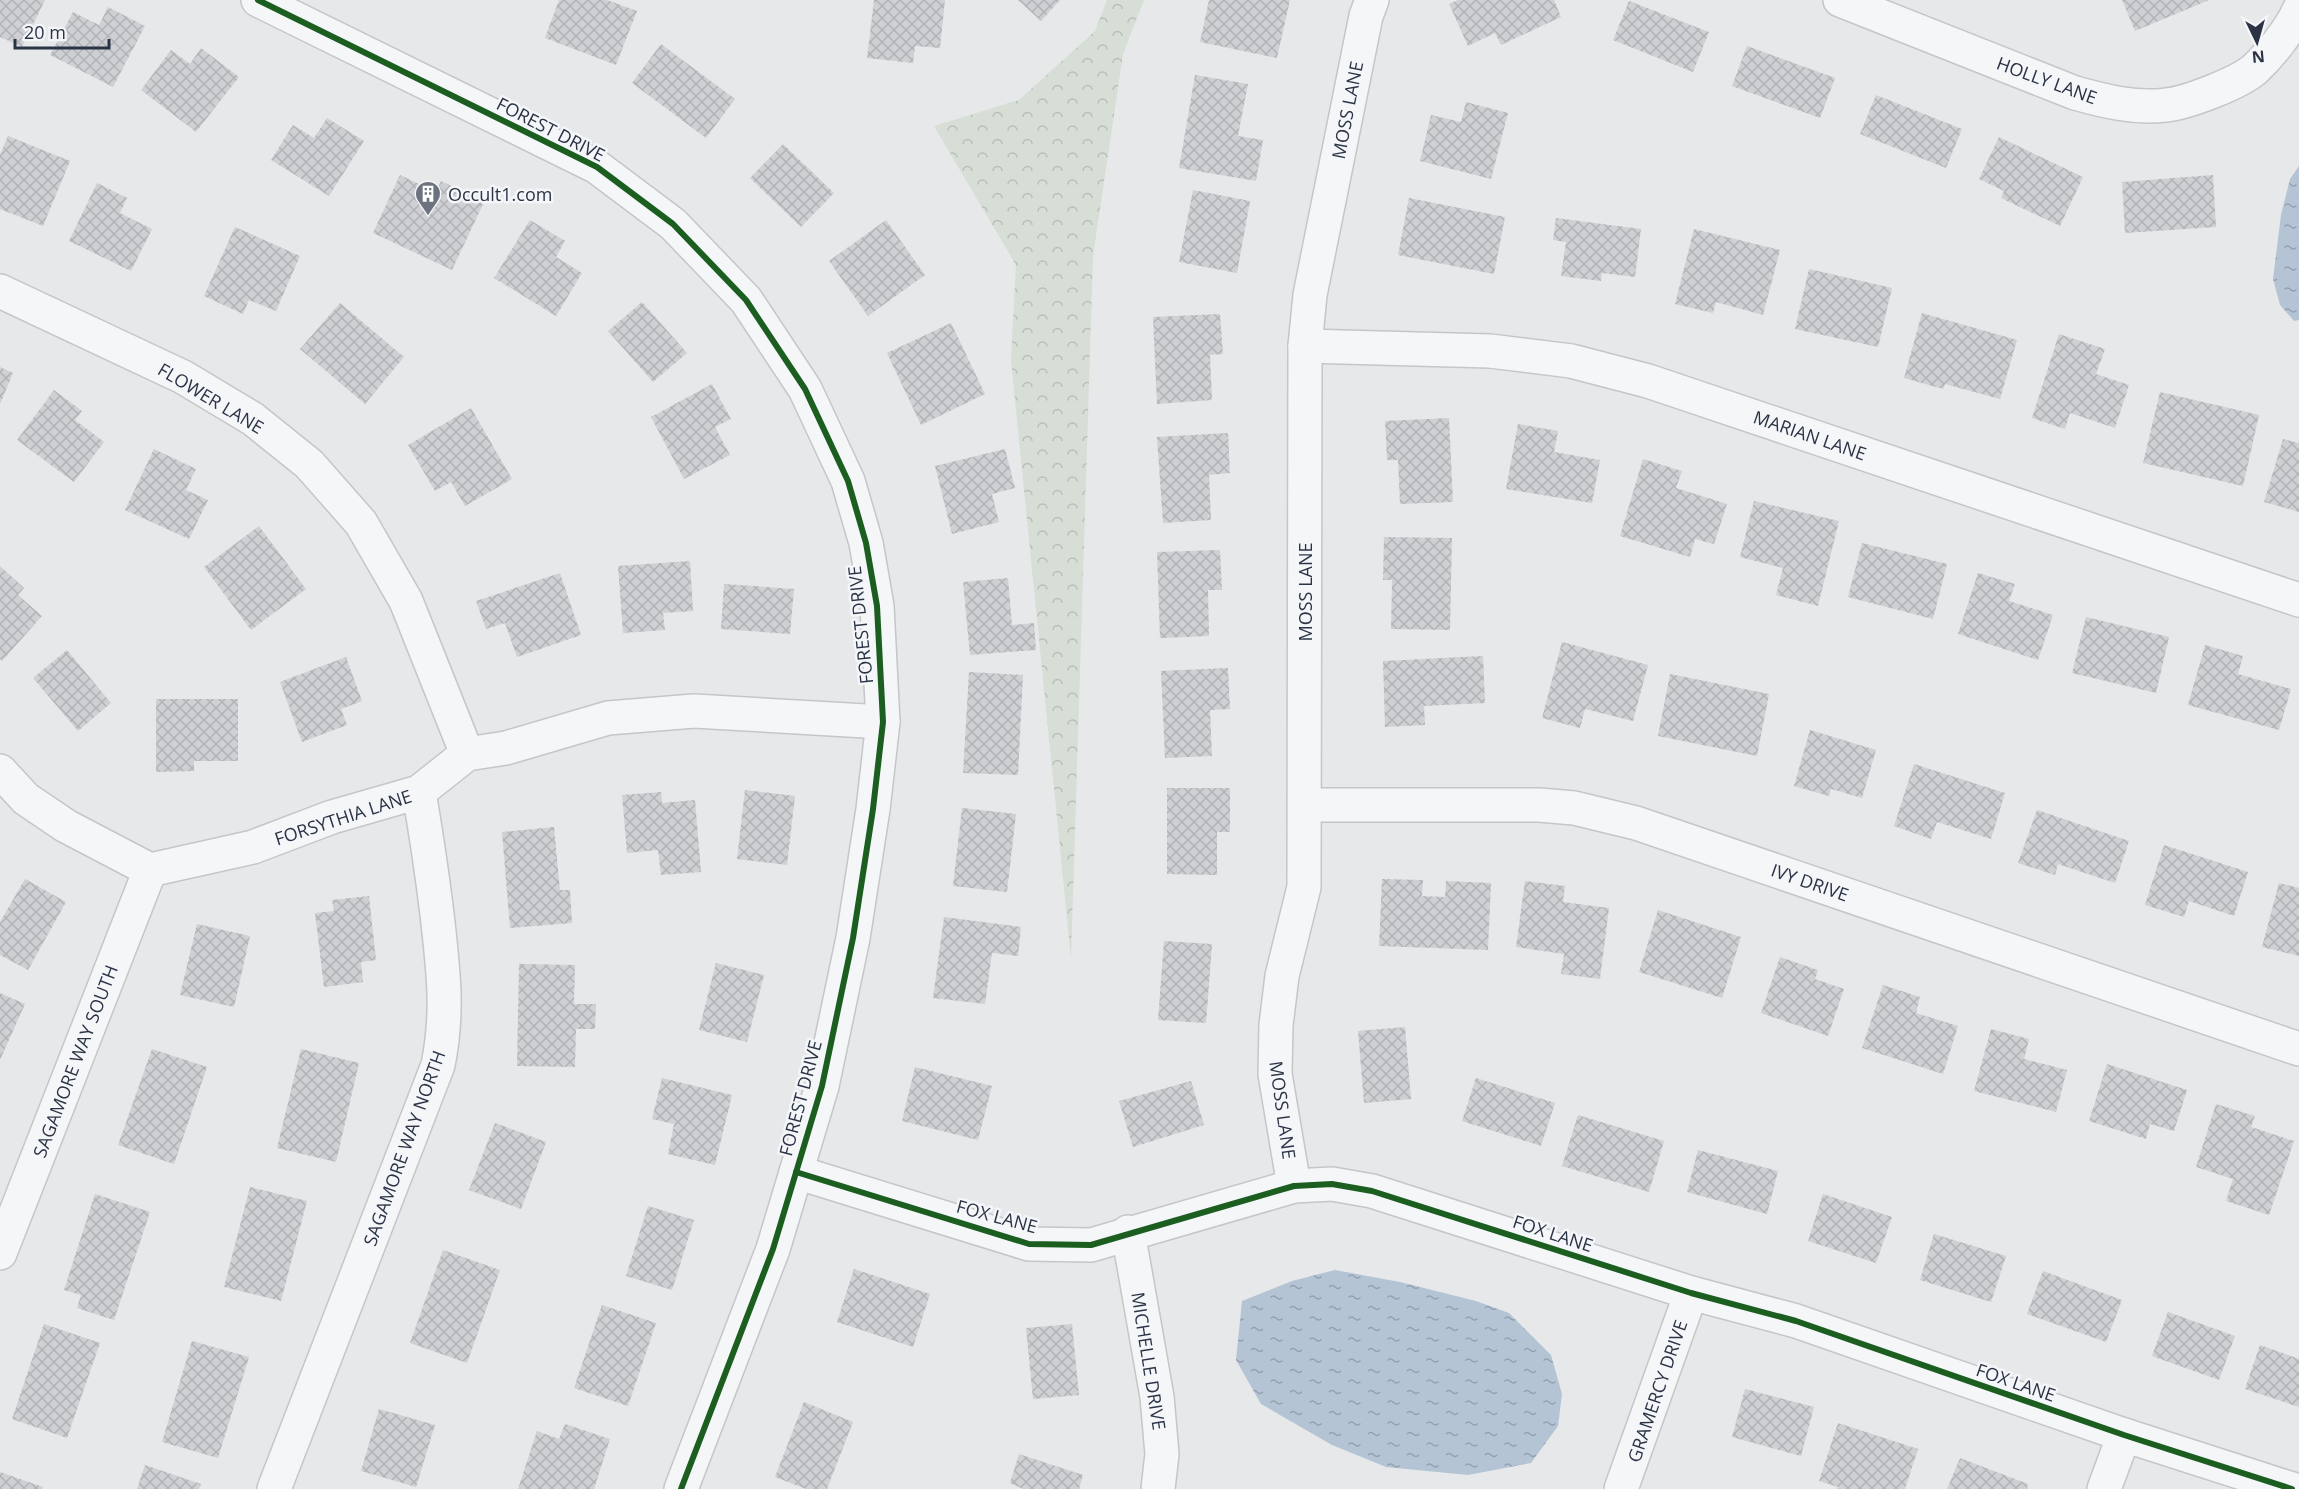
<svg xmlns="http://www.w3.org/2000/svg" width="2299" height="1489" font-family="'Open Sans',sans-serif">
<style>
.forest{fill:url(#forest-crowns)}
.water{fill:url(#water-ripples)}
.building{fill:url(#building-cross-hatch)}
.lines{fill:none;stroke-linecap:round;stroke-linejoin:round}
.minor-casing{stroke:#c4c6c8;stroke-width:36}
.minor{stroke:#f5f6f7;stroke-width:33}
.cycleway-casing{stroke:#f4f6f9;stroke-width:10}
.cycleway{stroke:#1b5e20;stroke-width:6}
.labels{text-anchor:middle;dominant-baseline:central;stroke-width:5;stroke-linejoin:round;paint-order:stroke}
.street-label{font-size:18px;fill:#2b3445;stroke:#f4f6f9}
.poi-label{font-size:18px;fill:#2b3445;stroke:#f4f6f9;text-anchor:start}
</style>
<defs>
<pattern id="forest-crowns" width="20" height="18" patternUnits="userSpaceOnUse" patternTransform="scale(1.5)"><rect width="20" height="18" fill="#d6ded6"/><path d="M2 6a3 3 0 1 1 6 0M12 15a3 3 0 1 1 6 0" fill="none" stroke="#b8bfb9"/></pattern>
<pattern id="water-ripples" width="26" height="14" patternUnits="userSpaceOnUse" patternTransform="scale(1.5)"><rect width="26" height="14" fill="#b4c4d5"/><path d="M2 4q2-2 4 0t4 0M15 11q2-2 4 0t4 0" fill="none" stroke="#93a0af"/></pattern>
<pattern id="building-cross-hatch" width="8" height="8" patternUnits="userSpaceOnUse" patternTransform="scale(1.5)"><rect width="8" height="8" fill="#ced0d3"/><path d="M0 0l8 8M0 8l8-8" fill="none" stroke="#b1b3b6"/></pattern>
</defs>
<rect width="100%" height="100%" fill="#e6e8ea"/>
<path class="forest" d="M1107,0h37l-21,54 -30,202 -22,702 -60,-598 5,-95 -82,-139 85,-26 76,-69z"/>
<g class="water">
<path d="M2299,166v154l-5,1 -14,-16 -7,-26 8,-64 9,-36z"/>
<path d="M1335,1270l65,12 76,19 33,12 42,42 11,39 -4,32 -27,37 -63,12 -82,-8 -54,-22 -71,-41 -25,-44 6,-59 50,-20z"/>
</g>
<g class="building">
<path d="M0,0h45l-23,47 -22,-10z"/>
<path d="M559,0h48l30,11 -21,54 -71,-27z"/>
<path d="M874,0h71l-5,48 -25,-2 -2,17 -46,-5z"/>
<path d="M1018,0h42l-19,21z"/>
<path d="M1209,0h81l-13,58 -77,-16z"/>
<path d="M1458,0h96l7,17 -60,28 -6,-12 -27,13 -19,-42z"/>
<path d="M2122,0h87l-74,31z"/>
<path d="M1629,1l80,31 -16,40 -80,-32z"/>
<path d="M108,7l37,19 -32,61 -63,-32 23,-43 26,13z"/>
<path d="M661,44l74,55 -29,39 -74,-55z"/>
<path d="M1747,46l88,32 -15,40 -88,-32z"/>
<path d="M201,48l38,29 -43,55 -55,-42 30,-40 19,14z"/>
<path d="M1195,75l53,9 -10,52 25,4 -7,41 -77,-13z"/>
<path d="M1876,95l86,34 -16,39 -86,-34z"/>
<path d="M1466,102l42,11 -17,66 -71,-18 11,-46 30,7z"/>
<path d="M327,118l37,23 -35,55 -58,-36 22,-35 21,13z"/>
<path d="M8,136l62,25 -27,65 -43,-17v-54z"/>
<path d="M1999,137l84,40 -23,49 -59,-28 3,-7 -25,-12z"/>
<path d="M783,144l51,49 -33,34 -51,-49z"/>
<path d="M400,175l36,17 5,-11 43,21 -32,68 -79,-37z"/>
<path d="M2213,175l3,52 -91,6 -3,-51z"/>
<path d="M97,183l30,15 -7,15 32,16 -21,42 -62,-30z"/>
<path d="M1193,190l57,11 -13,72 -58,-11z"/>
<path d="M1409,198l96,19 -11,57 -96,-19z"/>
<path d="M1556,218l85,11 -6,48 -33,-4 -1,8 -40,-5 5,-34 -13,-2z"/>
<path d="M530,220l35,21 -9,16 26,16 -26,43 -62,-38z"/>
<path d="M886,220l39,55 -57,41 -39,-55z"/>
<path d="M235,227l65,29 -24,55 -27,-11 -6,14 -39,-18z"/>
<path d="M1694,229l86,21 -17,65 -47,-13 -3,11 -38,-9z"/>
<path d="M1809,269l83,19 -14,59 -83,-18z"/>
<path d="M642,302l45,51 -34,29 -45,-51z"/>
<path d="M340,303l64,54 -39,47 -65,-55z"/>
<path d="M1922,313l95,27 -17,59 -55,-15 -2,5 -39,-11z"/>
<path d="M1220,314l3,40 -13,1 2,45 -55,4 -4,-87z"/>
<path d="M951,323l34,71 -64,31 -34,-72z"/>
<path d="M2059,334l46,15 -9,25 33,11 -14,43 -45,-15 -5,16 -33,-11z"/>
<path d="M0,367l13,6 -13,31z"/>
<path d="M712,384l19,35 -16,8 15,28 -46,24 -33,-62z"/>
<path d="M54,390l28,21 -7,9 29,22 -30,40 -57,-42z"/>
<path d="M2160,392l99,23 -16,71 -100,-23z"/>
<path d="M471,408l41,71 -47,27 -14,-24 -16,9 -27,-46z"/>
<path d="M1449,418l4,84 -53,2 -2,-44h-11l-2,-39z"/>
<path d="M1518,424l40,7 -4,21 46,8 -8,43 -86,-14z"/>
<path d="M1228,433l2,40 -21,2 2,45 -48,3 -6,-86z"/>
<path d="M2283,439l16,4v69l-35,-10z"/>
<path d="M154,449l42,20 -10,21 22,10 -19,39 -64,-29z"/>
<path d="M1005,449l10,39 -23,6 7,28 -47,12 -17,-68z"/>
<path d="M1643,459l39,12 -6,17 51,16 -13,40 -19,-5 -5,18 -70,-21z"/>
<path d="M1754,501l85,20 -21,85 -42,-11 7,-27 -43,-11z"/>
<path d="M259,526l47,63 -55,41 -47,-63z"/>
<path d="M1384,537l68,1 -2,92 -59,-1 1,-49h-9z"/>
<path d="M1862,543l85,21 -14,55 -85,-22z"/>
<path d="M1220,550l2,40h-14l1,46 -49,2 -3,-86z"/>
<path d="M690,561l3,50 -30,2 2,17 -42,3 -5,-67z"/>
<path d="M0,566l24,22 -6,7 24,21 -40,45 -2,-2z"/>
<path d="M560,573l21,62 -64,22 -12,-34 -19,6 -10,-28z"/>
<path d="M1978,573l37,11 -6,17 44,14 -15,45 -80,-26z"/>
<path d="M1008,578l4,47 22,-2 2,27 -66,5 -7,-73z"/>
<path d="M724,584l70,5 -4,45 -69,-5z"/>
<path d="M2086,617l83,20 -13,56 -84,-20z"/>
<path d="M1562,642l86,23 -15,56 -48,-12 -5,19 -38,-10z"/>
<path d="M2205,645l38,11 -5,18 53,15 -12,41 -91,-25z"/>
<path d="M67,650l44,53 -33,28 -45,-53z"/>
<path d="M1483,656l2,47 -61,3 1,19 -40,2 -2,-66z"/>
<path d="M346,657l16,44 -21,8 6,16 -45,17 -22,-60z"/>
<path d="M1228,668l2,41 -20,1 2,46 -47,2 -4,-87z"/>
<path d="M969,672l54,3 -5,100 -55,-2z"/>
<path d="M1670,674l99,20 -12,62 -99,-20z"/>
<path d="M156,699h82v62h-44v10l-38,1z"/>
<path d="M1810,730l66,20 -14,48 -31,-9 -2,7 -35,-10z"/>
<path d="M1914,764l91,29 -14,46 -54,-17 -6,17 -37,-13z"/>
<path d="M1167,788h63v44h-13v43l-50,-1z"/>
<path d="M745,790l50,6 -8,69 -50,-6z"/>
<path d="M661,792l1,11 33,-3 6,72 -40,3 -3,-25 -31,3 -5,-58z"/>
<path d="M962,808l54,6 -9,78 -54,-6z"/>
<path d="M2037,810l92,31 -14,42 -57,-19 -3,11 -37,-12z"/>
<path d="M554,827l6,63h10l2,33 -62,5 -8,-96z"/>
<path d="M2164,845l84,27 -14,44 -45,-15 -5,16 -39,-12z"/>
<path d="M25,879l41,23 -38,68 -28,-15v-33z"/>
<path d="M1382,879l41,1 -1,16 23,1 1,-16 45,2 -3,67 -109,-4z"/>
<path d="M1525,881l40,5 -2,16 46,6 -9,71 -39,-5 3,-20 -48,-7z"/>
<path d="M2279,883l20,5v68l-37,-9z"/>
<path d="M369,896l7,64 -15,2 2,20 -39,5 -9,-74 19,-2 -2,-11z"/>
<path d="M1658,910l83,27 -19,61 -83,-26z"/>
<path d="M944,917l77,10 -3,29 -26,-3 -7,51 -52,-6z"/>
<path d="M197,924l53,12 -16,71 -54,-12z"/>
<path d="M1164,941l48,3 -6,79 -48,-3z"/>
<path d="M1780,957l38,13 -3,9 29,10 -16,47 -67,-23z"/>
<path d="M716,963l48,12 -17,67 -48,-12z"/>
<path d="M519,964l56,1 -1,39h22l-1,25h-19l-1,38 -58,-1z"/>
<path d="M1883,985l37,12 -4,16 42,13 -15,48 -81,-26z"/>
<path d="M0,993l25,11 -25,56z"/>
<path d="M1405,1027l6,72 -47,4 -6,-72z"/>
<path d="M1991,1029l38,10 -5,20 43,11 -11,42 -82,-21z"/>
<path d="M152,1049l55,18 -33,97 -56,-19z"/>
<path d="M301,1049l58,14 -23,99 -59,-14z"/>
<path d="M2107,1064l80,26 -13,41 -24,-7 -4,15 -57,-18z"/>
<path d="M915,1067l77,19 -14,54 -76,-19z"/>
<path d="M662,1078l70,17 -17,70 -47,-11 6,-30 -22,-5z"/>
<path d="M1476,1078l79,25 -14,43 -79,-25z"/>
<path d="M1191,1081l13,44 -71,22 -14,-46z"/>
<path d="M2216,1104l39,12 -4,11 43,14 -25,74 -43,-14 7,-22 -37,-12z"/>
<path d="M1578,1115l86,26 -15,51 -87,-26z"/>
<path d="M495,1123l51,19 -25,67 -52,-19z"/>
<path d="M1698,1150l80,21 -11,43 -80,-22z"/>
<path d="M250,1187l57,14 -26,100 -57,-14z"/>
<path d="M95,1194l55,18 -36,108 -37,-12 4,-13 -17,-5z"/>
<path d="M1823,1194l69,23 -16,46 -68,-22z"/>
<path d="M648,1206l46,14 -22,70 -46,-14z"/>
<path d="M1934,1234l72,22 -15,46 -71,-22z"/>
<path d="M443,1250l57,20 -33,93 -57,-20z"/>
<path d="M854,1269l76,25 -17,53 -76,-25z"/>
<path d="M2043,1271l79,29 -16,42 -79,-28z"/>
<path d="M602,1305l54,18 -28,83 -54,-18z"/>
<path d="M2168,1312l67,24 -16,44 -67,-24z"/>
<path d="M44,1324l56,19 -33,95 -55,-19z"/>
<path d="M1072,1324l7,71 -46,4 -7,-71z"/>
<path d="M192,1341l57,16 -31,101 -56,-16z"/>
<path d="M2260,1345l39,14v48l-54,-18z"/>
<path d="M1745,1389l69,18 -13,49 -69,-19z"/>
<path d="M804,1402l49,20 -26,67h-21l-31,-12z"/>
<path d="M379,1409l56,16 -19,62 -55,-16z"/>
<path d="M1838,1423l80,26 -13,40h-68l1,-2 -19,-6z"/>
<path d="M565,1424l45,15 -16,50h-76l19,-58 22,8z"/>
<path d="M1019,1454l64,21 -4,14h-56l-13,-6z"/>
<path d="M1960,1458l68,26 -1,5h-80z"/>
<path d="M145,1465l56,19 -2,5h-62z"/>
<path d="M0,1472l43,15 -1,2h-42z"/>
</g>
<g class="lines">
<defs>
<g id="minor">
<path d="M258,0l339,167 76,57 73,76 59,89 43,92 18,62 11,63 6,116 -10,87 -20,129 -31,148 -49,163 -92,240"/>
<path d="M1840,0l235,93c29,8 60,16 91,12 21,-2 73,-22 89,-36 15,-14 36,-40 44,-59"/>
<path d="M0,291l183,86 70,42 56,45 52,59 45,78 61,153"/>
<path d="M1305,346l185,5 81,10 77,20 651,219"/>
<path d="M0,771l26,28 40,27 84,44 103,-23 79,-30 87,-25 48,-38 39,-6 102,-30 86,-7 189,11"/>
<path d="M1305,805h234l35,3 62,15 663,226"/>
<path d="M796,1172l233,72 62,1 203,-59 38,-2 40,7 319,102 105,28 328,114 168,54"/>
<path d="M1294,1186l-19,-112 1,-49 6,-49 22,-89 1,-541 5,-51 56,-279 6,-16"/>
<path d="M1128,1232l29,165 5,57 -4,35"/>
<path d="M0,1253l150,-383"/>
<path d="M274,1489l164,-424c11,-54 5,-97 -1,-151 -5,-41 -11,-81 -18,-122"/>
<path d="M1621,1489l70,-196"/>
<path d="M2104,1489l20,-54"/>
</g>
</defs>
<use href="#minor" class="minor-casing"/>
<use href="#minor" class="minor"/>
<defs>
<g id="cycleway">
<path d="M258,0l339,167 76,57 73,76 59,89 43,92 18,62 11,63 6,116 -10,87 -20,129 -31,148 -49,163 -92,240"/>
<path d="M796,1172l233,72 62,1 203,-59 38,-2 40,7 319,102 105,28 328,114 168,54"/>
</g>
</defs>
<use href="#cycleway" class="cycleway-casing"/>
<use href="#cycleway" class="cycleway"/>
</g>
<defs>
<symbol id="building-pin" viewBox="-11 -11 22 30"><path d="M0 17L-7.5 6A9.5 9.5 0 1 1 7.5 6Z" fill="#6c737f" stroke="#f4f6f9"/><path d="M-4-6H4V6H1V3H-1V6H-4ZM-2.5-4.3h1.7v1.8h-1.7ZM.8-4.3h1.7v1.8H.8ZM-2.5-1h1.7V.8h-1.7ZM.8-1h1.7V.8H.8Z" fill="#fff"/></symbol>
</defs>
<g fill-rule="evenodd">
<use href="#building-pin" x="413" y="179" width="30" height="40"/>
</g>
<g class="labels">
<g class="street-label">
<text transform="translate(2047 80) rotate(20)">HOLLY LANE</text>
<text transform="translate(1347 110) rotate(-79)">MOSS LANE</text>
<text transform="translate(551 129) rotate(27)">FOREST DRIVE</text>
<text transform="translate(211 398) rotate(31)">FLOWER LANE</text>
<text transform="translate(1810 435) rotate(19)">MARIAN LANE</text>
<text transform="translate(1305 592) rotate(-90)">MOSS LANE</text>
<text transform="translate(860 625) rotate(-96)">FOREST DRIVE</text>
<text transform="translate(343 817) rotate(-18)">FORSYTHIA LANE</text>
<text transform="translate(1810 882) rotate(19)">IVY DRIVE</text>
<text transform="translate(75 1061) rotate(-69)">SAGAMORE WAY SOUTH</text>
<text transform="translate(800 1098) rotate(-75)">FOREST DRIVE</text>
<text transform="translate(1283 1110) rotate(82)">MOSS LANE</text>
<text transform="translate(404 1148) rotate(-70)">SAGAMORE WAY NORTH</text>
<text transform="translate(997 1216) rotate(15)">FOX LANE</text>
<text transform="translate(1553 1233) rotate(18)">FOX LANE</text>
<text transform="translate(1149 1361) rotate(81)">MICHELLE DRIVE</text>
<text transform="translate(2016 1382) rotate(19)">FOX LANE</text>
<text transform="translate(1657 1391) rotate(-71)">GRAMERCY DRIVE</text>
</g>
<g class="poi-label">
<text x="448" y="194">Occult1.com</text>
</g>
</g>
<g transform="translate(2257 42) rotate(175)" stroke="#f4f6f9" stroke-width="4.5" paint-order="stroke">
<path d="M0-4.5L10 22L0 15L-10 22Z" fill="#2b3445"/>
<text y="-9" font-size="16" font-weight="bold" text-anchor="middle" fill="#2b3445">N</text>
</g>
<path d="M15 39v9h94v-9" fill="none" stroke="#2b3445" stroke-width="3"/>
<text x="24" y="39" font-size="18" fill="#2b3445" stroke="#f4f6f9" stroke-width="4.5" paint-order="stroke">20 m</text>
</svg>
